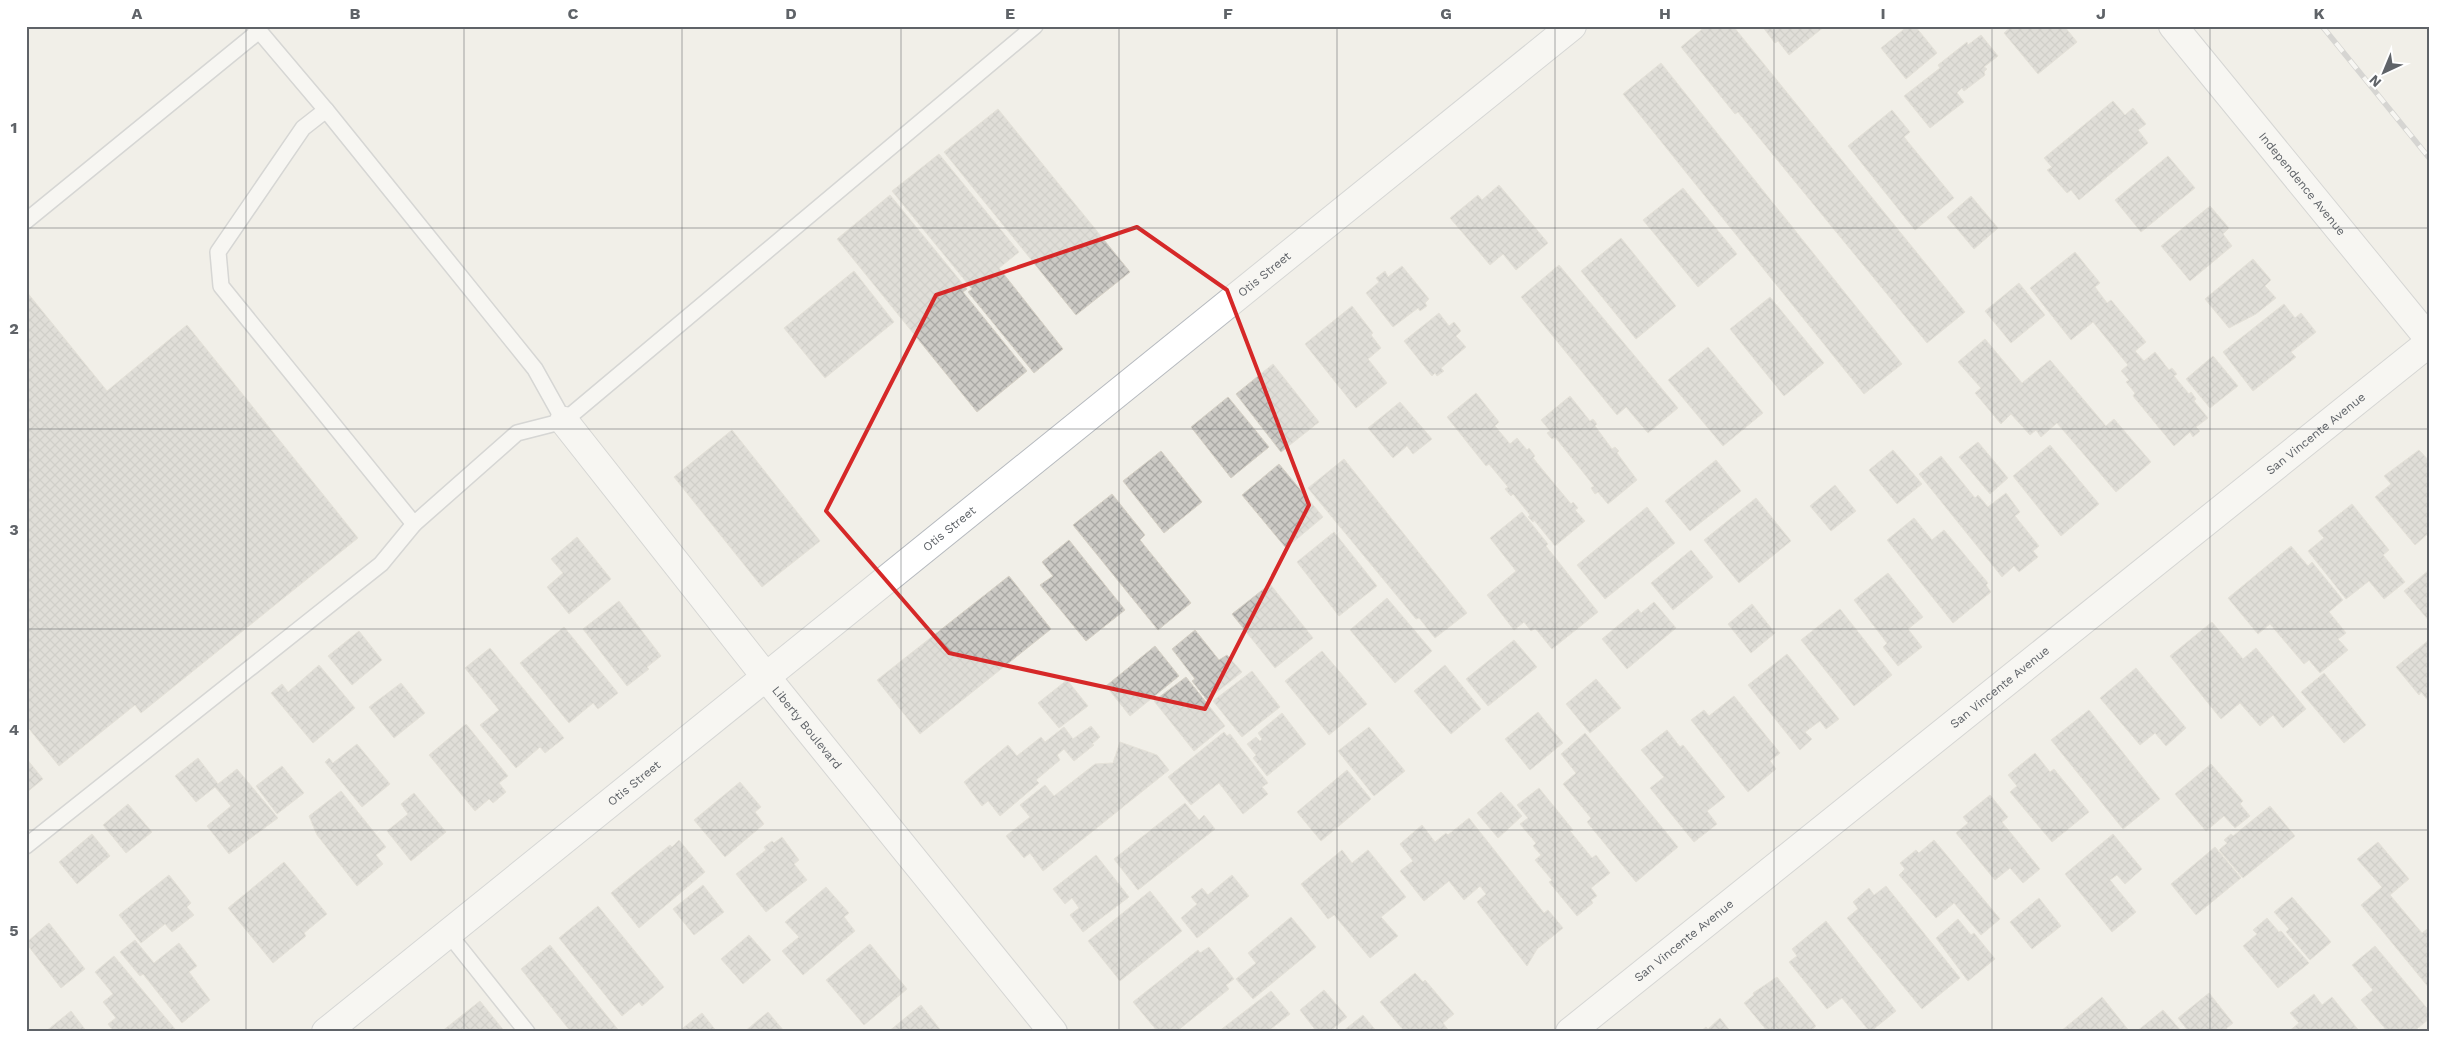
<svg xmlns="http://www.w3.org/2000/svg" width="2456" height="1058" font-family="'Work Sans',sans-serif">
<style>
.building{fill:url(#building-cross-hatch);stroke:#d6d1c6}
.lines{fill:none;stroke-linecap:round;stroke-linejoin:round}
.service-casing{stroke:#b5b8bc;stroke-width:18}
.minor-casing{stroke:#b5b8bc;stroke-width:30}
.tertiary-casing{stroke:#b5b8bc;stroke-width:30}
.secondary-casing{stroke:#b6babf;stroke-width:30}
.service{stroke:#fff;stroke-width:15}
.minor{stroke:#fff;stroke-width:28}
.tertiary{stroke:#fff;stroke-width:28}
.secondary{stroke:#fff;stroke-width:28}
.rail-casing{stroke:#b6b7b8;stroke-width:5.5}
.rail{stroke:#fff;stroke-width:4;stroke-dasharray:11;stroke-linecap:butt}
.marked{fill:none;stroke:#d62828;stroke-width:4;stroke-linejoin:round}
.grid{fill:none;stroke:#5f6368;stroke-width:1;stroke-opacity:0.55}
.labels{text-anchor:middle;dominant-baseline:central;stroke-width:4;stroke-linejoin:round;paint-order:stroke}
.street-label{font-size:12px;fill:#5f6368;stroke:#fff}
.neatline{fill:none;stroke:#5f6368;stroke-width:2}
.grid-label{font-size:16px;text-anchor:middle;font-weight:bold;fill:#5f6368}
</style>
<defs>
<pattern id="building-cross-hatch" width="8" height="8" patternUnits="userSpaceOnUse" patternTransform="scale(1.25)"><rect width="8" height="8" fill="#cccac5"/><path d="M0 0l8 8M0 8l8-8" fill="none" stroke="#a9a8a4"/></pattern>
</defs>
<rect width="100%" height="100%" fill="#f1efe8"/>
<g class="building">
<path d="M1706,26h27l232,286 -38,31 -189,-231 -3,2 -54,-67z"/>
<path d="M1762,26h63l-36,29 -11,-14 -3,2z"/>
<path d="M1908,26h7l22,27 -31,26 -25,-31z"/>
<path d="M2012,26h52l13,16 -39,32 -34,-41z"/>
<path d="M1981,35l17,21 -14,11 3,2 -3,3 1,3 -21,16 -2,-3 -5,5 7,9 -34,26 -26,-32 36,-28 -2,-3 29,-23 1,3z"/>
<path d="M1661,63l241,301 -38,30 -241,-300z"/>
<path d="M2113,101l12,14 8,-7 13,16 -8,6 10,13 -69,57 -8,-10 -4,3 -20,-23 5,-3 -8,-9z"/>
<path d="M998,109l132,163 -54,43 -132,-163z"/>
<path d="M1892,110l18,22 -6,5 50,61 -39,32 -67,-84z"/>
<path d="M939,154l80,98 -20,16 64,81 -29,24 -66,-81 4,-3 -80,-98z"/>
<path d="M2168,156l27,32 -54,44 -26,-32z"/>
<path d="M1499,185l49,58 -32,27 -13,-16 -13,11 -40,-47 28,-23 4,5z"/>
<path d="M1683,188l54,66 -39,33 -55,-67z"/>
<path d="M890,195l77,94 -4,3 64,79 -50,41 -140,-173z"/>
<path d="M1971,196l27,32 -24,21 -27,-32z"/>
<path d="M2210,206l19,22 -6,6 9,12 -42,35 -29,-35z"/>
<path d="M1621,238l55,68 -40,33 -55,-68z"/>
<path d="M2075,252l25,31 -5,4 12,16 4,-3 35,42 -11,9 9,10 11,-9 14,18 3,-2 5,6 -3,2 15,18 2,-2 5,7 -2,2 14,17 -12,9 4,4 -7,6 -3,-5 -16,14 -41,-50 2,-3 -9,-11 3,-2 -8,-9 7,-6 -35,-43 -22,18 -41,-52z"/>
<path d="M2253,259l18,21 -6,6 11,12 -20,16 -27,14 -24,-29z"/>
<path d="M1559,265l119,143 -30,25 -22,-26 -9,8 -96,-118z"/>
<path d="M1402,266l27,33 -4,4 2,3 -7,5 -2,-3 -25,19 -27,-34 13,-11 -3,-4 9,-7 3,6z"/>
<path d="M854,271l40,51 -69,56 -41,-50z"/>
<path d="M2019,283l26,32 -34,28 -26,-32z"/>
<path d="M26,291l81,100 80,-66 171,213 -217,175 -6,-8 -76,61 -33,-41z"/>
<path d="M1770,297l54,66 -40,33 -54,-67z"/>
<path d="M2284,304l11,14 6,-5 15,19 -25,20 5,5 -43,34 -30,-39z"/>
<path d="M1352,306l21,27 -2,2 10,13 -13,11 19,24 -31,25 -51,-64z"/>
<path d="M1439,313l10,13 5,-4 7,9 -5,5 10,11 -25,21 3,3 -7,5 -2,-3 -3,3 -28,-35z"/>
<path d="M1985,339l37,44 28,-23 56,66 8,-7 37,43 -35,30 -59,-69 -16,14 -5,-7 -6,5 -19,-21 -10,10 -26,-31 6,-5 -23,-26z"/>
<path d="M1708,347l55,66 -40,33 -55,-66z"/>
<path d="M2213,356l25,30 -28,22 -24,-29z"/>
<path d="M1273,364l46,58 -38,30 -45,-58z"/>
<path d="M1476,393l23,29 -4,4 15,18 7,-6 10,12 2,-2 6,8 -2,2 38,46 2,-2 5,6 -3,2 10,11 -30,25 -21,-26 -1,2 -5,-5 2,-2 -17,-21 -2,2 -6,-7 3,-2 -19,-23 -3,2 -39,-49z"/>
<path d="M1570,396l20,25 3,-2 4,5 -2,2 17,23 3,-2 4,4 -2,2 20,27 -29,24 -10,-12 -3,2 -4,-6 3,-2 -39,-49 -3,2 -5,-6 3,-2 -9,-11z"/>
<path d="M1228,397l41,50 -38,31 -40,-51z"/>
<path d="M1400,402l32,37 -19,15 -6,-8 -14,12 -25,-30z"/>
<path d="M732,430l88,111 -58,46 -88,-110z"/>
<path d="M1978,442l30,36 -18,16 -31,-37z"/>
<path d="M2050,445l49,59 -38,32 -48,-60z"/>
<path d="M1893,450l29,34 -25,20 -28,-34z"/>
<path d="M2419,450l11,12v70l-15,13 -40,-48 16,-13 -7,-8z"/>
<path d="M1161,451l41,51 -38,31 -41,-52z"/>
<path d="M1941,456l34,42 3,-3 10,12 18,-14 14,19 -5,4 24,30 -6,5 5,6 -19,15 -5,-6 -12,11 -83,-103z"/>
<path d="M1344,459l123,154 -32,25 -16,-20 -3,1 -108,-131z"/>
<path d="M1716,460l25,31 -51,40 -25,-30z"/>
<path d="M1279,464l44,53 -37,31 -44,-53z"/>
<path d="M1835,485l21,26 -25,20 -21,-25z"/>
<path d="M1112,494l33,41 -5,5 51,63 -33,27 -85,-105z"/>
<path d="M1756,498l35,43 -52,42 -35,-43z"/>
<path d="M2352,504l37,46 -6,5 22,27 -21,17 -15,-18 -23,18 -38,-48 16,-13 -6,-7z"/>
<path d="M1647,507l28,36 -70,56 -28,-34z"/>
<path d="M1522,512l26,32 -2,2 52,66 -46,37 -17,-21 -4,3 -7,-9 -10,8 -27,-35 29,-24 -26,-33z"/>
<path d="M1914,518l18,22 12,-10 44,53 -2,2 5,7 -38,31 -66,-83z"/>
<path d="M1334,532l43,54 -38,30 -42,-54z"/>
<path d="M577,537l34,42 -42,35 -22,-27 16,-14 -12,-14z"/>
<path d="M1069,540l56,70 -39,31 -46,-56 13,-9 -11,-14z"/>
<path d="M2291,546l17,20 4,-4 31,38 -14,12 17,21 -8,6 10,11 -28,23 -11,-13 -5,4 -34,-40 -12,10 -30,-36z"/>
<path d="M1691,550l22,27 -40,33 -22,-27z"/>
<path d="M2429,570l1,1v51l-26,-31z"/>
<path d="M1888,573l35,44 -15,12 14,18 -24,19 -15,-19 4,-4 -33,-43z"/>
<path d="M1009,576l42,53 -131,105 -43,-54z"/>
<path d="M1270,584l43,54 -38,30 -43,-54z"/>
<path d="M1387,598l45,53 -37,32 -45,-53z"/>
<path d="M619,601l42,55 -14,11 2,2 -22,17 -44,-57z"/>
<path d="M1654,602l22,26 -49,41 -25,-30 36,-30 3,4z"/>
<path d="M1752,604l23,29 -24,20 -23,-29z"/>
<path d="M1840,609l52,66 -38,31 -53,-66z"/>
<path d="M2212,622l31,37 13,-11 50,61 -23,19 -10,-13 -13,11 -20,-23 -19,16 -51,-63z"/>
<path d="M564,627l54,66 -20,16 -5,-6 -24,20 -49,-60z"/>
<path d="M1195,630l24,30 8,-5 15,17 -35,28 -15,-19 3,-2 -23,-30z"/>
<path d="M359,631l23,29 -30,25 -24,-29z"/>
<path d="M2430,639v64l-9,-11 -2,3 -23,-28z"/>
<path d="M1514,640l23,27 -49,39 -22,-27z"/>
<path d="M1155,646l24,30 -49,40 -24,-30z"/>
<path d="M490,648l74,90 -19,15 -5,-6 -24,21 -36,-43 19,-15 -34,-42z"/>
<path d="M1322,651l45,53 -38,31 -44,-54z"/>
<path d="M1787,654l52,65 -13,10 -6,-8 -15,11 7,7 -12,11 -52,-65z"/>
<path d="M319,665l36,43 -42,35 -42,-50 11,-9 6,8z"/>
<path d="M1445,665l36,44 -30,25 -37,-43z"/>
<path d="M2136,668l50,60 -20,18 -11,-13 -15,12 -40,-47z"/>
<path d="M1252,671l28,36 -38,30 -29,-36z"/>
<path d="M2324,673l42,52 -22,18 -43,-51z"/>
<path d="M1186,677l39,49 -31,25 -40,-50z"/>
<path d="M1596,679l25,29 -31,25 -24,-29z"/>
<path d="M1067,680l21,26 -29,22 -21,-25z"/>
<path d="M401,683l24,30 -31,25 -25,-31z"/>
<path d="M1734,696l46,57 -10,8 6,8 -28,23 -57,-72 13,-10 5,6z"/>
<path d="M2089,710l71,89 -37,30 -72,-89z"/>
<path d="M1538,712l25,31 -33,27 -25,-31z"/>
<path d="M1282,713l24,31 -39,32 -14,-18 3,-3 -9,-11 9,-7 4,4 2,-2 -4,-6z"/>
<path d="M466,724l42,52 -9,7 7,9 -13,11 -4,-4 -14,12 -46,-56z"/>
<path d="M1091,726l9,11 -8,7 2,1 -20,16 -10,-12 -7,6 3,5 -24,20 3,3 -39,33 -12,-15 -6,5 -18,-24 44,-37 9,11 24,-19 4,5 19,-15 9,12z"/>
<path d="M1369,727l36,44 -31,25 -36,-45z"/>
<path d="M1667,730l13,17 3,-2 42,52 -18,14 10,13 -23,18 -44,-54 14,-11 -23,-27z"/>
<path d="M1224,732l3,4 3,-2 38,49 -6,4 6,7 -25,20 -24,-31 -28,22 -23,-28z"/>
<path d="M1585,733l93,114 -42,35 -49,-60 4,-4 -28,-34 13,-11 -15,-19z"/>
<path d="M1120,742l37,13 12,15 -126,101 -13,-18 -6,5 -18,-22 24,-19 -10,-12 25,-20 9,11 41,-32 18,-1z"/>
<path d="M357,744l33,40 -28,23 -37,-45 4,-4 4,5z"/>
<path d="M2035,753l15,19 4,-3 35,43 -37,30 -42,-50 7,-6 -9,-11z"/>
<path d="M26,758l17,21 -17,14z"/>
<path d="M198,758l20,26 19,-15 41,49 -49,36 -22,-28 24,-20 -16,-19 -19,15 -21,-26z"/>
<path d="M2211,764l32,37 -3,3 10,12 -15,12 -11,-12 -18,15 -31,-37z"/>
<path d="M282,766l22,27 -27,21 -21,-28z"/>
<path d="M1347,770l24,29 -50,42 -24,-29z"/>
<path d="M740,782l21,25 -6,5 9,12 -39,33 -31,-37z"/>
<path d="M1539,788l34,42 -3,1 22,27 4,-3 14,18 -19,15 6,8 -6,4 2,3 -16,13 -28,-34 3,-2 -17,-20 6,-5 -8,-9 3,-3 -16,-19 8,-6 -11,-13z"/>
<path d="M341,791l45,56 -10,8 7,9 -26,22 -40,-51 -8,-19z"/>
<path d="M1501,792l21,24 -24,22 -21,-25z"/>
<path d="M414,793l32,39 -35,29 -24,-30 21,-17 -7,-10z"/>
<path d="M1990,795l18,22 -6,5 38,47 -17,14 -13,-15 -15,12 -39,-47 12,-10 -5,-6z"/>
<path d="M1185,803l14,17 5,-5 11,14 -77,61 -24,-31z"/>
<path d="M128,804l24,28 -26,21 -23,-28z"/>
<path d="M2270,806l25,30 -52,42 -24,-28 8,-7 -3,-3 7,-6 2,2z"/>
<path d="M1469,818l75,95 4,-3 15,18 -26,21 -10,17 -50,-64 9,-8 -6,-8 -16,14 -15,-19 -25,20 -24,-30 13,-10 -13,-17 22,-19 13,17 11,-9 2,2z"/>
<path d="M92,834l18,22 -33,28 -18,-22z"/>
<path d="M2113,834l29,35 -17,15 -8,-9 -7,5 26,32 -24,20 -47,-58z"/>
<path d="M782,837l17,23 -5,4 13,16 -41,32 -30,-38 30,-24 -2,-3 8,-6 2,2z"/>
<path d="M679,840l26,32 -66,56 -28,-35 59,-48 2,2z"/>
<path d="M1934,840l66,79 -19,16 -27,-32 -18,15 -37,-43 6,-6 -5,-6 16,-13 3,3z"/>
<path d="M2378,842l31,37 -19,16 32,38 8,-6v62l-69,-84 21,-18 -25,-28z"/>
<path d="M2215,847l26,31 -45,37 -25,-31z"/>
<path d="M1342,850l10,13 16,-13 38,47 -25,20 17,19 -28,22 -36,-43 -6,4 -27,-35z"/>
<path d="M1096,855l33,42 -46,35 -13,-17 9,-7 -7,-10 -7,6 -12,-15z"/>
<path d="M284,862l43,52 -23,19 2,3 -33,27 -45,-55z"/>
<path d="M169,875l22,28 -4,4 7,8 -22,17 -7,-8 -24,19 -22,-28z"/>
<path d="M1232,875l17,21 -52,42 -16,-20 16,-14 -6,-7 11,-9 6,7z"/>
<path d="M703,885l21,27 -30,23 -21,-26z"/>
<path d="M1886,886l74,92 -38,31 -75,-91 11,-9 -5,-7 16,-14 5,7z"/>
<path d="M826,887l23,26 -5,4 11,14 -52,44 -21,-24 17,-14 -14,-15z"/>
<path d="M1150,891l32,40 -62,50 -32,-40z"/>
<path d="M2292,897l39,45 -21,18 -24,-28 3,-3 -15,-17z"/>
<path d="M2039,898l22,28 -29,23 -22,-27z"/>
<path d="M598,906l66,81 -22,19 -3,-4 -17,14 -63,-78z"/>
<path d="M1291,917l25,30 -63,52 -17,-20 20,-16 -8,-10z"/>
<path d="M2267,918l12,14 2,-1 28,32 -31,25 -35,-42 14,-12 -4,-4z"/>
<path d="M1958,919l13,16 3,-2 21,26 -27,22 -32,-43z"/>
<path d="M1826,921l70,90 -26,21 -28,-34 -15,11 -38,-47 8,-6 -5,-7z"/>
<path d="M49,923l36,46 -24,19 -35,-45z"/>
<path d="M749,935l22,25 -28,24 -22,-25z"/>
<path d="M135,940l19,23 25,-20 18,23 -8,6 21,28 -28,23 -39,-49 -3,2 -20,-24z"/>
<path d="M870,944l37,45 -43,36 -38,-45z"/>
<path d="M550,945l70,87h-49l-50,-63z"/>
<path d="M2375,946l55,66v6l-17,14h-25l-27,-32 12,-10 -21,-25z"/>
<path d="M1209,947l25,32 -8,6 3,4 -53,43h-18l-25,-30 65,-52 2,3z"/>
<path d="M114,956l61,73 -3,3h-58l-6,-8 8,-6 -13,-16 10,-8 -18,-22z"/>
<path d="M1415,973l8,9 2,-2 29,34 -11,9 6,8 -1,1h-43l-25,-30z"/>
<path d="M1777,977l39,49 -7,6h-41l-24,-29 10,-8 -1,-2z"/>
<path d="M1324,990l23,27 -18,15h-12l-17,-22z"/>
<path d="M1271,991l19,23 -23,18h-49z"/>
<path d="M2209,993l24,30 -11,9h-33l-11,-14z"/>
<path d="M2314,994l8,11 10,-8 28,35h-72l11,-9 -9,-10z"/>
<path d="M2102,997l28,35h-70z"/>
<path d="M480,1001l25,31h-64z"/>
<path d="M921,1005l21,27h-54z"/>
<path d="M2163,1010l19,22h-46z"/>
<path d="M71,1011l16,21h-42z"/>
<path d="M768,1012l16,19 -40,1z"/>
<path d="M702,1013l15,19h-39z"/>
<path d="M1363,1015l14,17h-35z"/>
<path d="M1720,1018l11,14h-31l6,-5 2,2z"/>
</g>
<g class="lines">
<defs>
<g id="service">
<path d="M255,26l71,84"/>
<path d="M26,221l233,-190"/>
<path d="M414,524l-193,-238 -3,-34 85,-124 23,-18 209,259 29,52"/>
<path d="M26,846l355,-282 33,-40 103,-91 47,-12 471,-395"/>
<path d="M448,933l79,99"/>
</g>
<g id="minor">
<path d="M564,421l202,256"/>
<path id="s1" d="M1570,1032l860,-690"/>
</g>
<g id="tertiary">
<path id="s2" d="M2173,26l257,314"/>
<path id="s3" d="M766,677l287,355"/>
</g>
<g id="secondary">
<path id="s4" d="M326,1032l1246,-1006"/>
</g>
</defs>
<use href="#service" class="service-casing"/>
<use href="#minor" class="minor-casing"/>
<use href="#tertiary" class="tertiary-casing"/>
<use href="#secondary" class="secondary-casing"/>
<use href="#service" class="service"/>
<use href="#minor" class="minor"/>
<use href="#tertiary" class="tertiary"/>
<use href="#secondary" class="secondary"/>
<defs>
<path id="rail" d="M2322,26l108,133"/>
</defs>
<use href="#rail" class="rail-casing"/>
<use href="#rail" class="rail"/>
</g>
<path d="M0 0H2456V1058H0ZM1137,227l90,63 82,215 -104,204 -256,-56 -123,-142 110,-216z" fill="#f1efe8" fill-opacity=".55" fill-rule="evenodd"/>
<path class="marked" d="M1137,227l90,63 82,215 -104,204 -256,-56 -123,-142 110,-216z"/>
<path class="grid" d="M246,26v1006M464,26v1006M682,26v1006M901,26v1006M1119,26v1006M1337,26v1006M1555,26v1006M1774,26v1006M1992,26v1006M2210,26v1006M26,228h2404M26,429h2404M26,629h2404M26,830h2404"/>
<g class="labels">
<g class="street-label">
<text stroke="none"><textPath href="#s2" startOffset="204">Independence Avenue</textPath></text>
<text stroke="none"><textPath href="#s4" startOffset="1206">Otis Street</textPath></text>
<text stroke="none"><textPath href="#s1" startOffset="956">San Vincente Avenue</textPath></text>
<text stroke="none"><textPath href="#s4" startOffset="801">Otis Street</textPath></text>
<text stroke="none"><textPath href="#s1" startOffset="551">San Vincente Avenue</textPath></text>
<text stroke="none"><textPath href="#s3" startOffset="65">Liberty Boulevard</textPath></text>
<text stroke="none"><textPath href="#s4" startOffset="396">Otis Street</textPath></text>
<text stroke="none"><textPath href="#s1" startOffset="146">San Vincente Avenue</textPath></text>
</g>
</g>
<rect width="2456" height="1058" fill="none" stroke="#ffffff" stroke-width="55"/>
<g transform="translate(2384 72) rotate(224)" stroke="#ffffff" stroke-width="4" paint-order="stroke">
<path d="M0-4L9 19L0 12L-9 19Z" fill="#5f6368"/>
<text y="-8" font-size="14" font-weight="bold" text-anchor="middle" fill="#5f6368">N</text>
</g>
<rect x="28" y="28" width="2400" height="1002" class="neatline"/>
<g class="grid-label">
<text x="137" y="19">A</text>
<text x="355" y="19">B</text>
<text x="573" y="19">C</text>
<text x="791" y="19">D</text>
<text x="1010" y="19">E</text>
<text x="1228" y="19">F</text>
<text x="1446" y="19">G</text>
<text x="1665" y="19">H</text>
<text x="1883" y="19">I</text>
<text x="2101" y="19">J</text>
<text x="2319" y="19">K</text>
<text x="14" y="133">1</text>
<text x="14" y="334">2</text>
<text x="14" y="535">3</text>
<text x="14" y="735">4</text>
<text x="14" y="936">5</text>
</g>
</svg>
